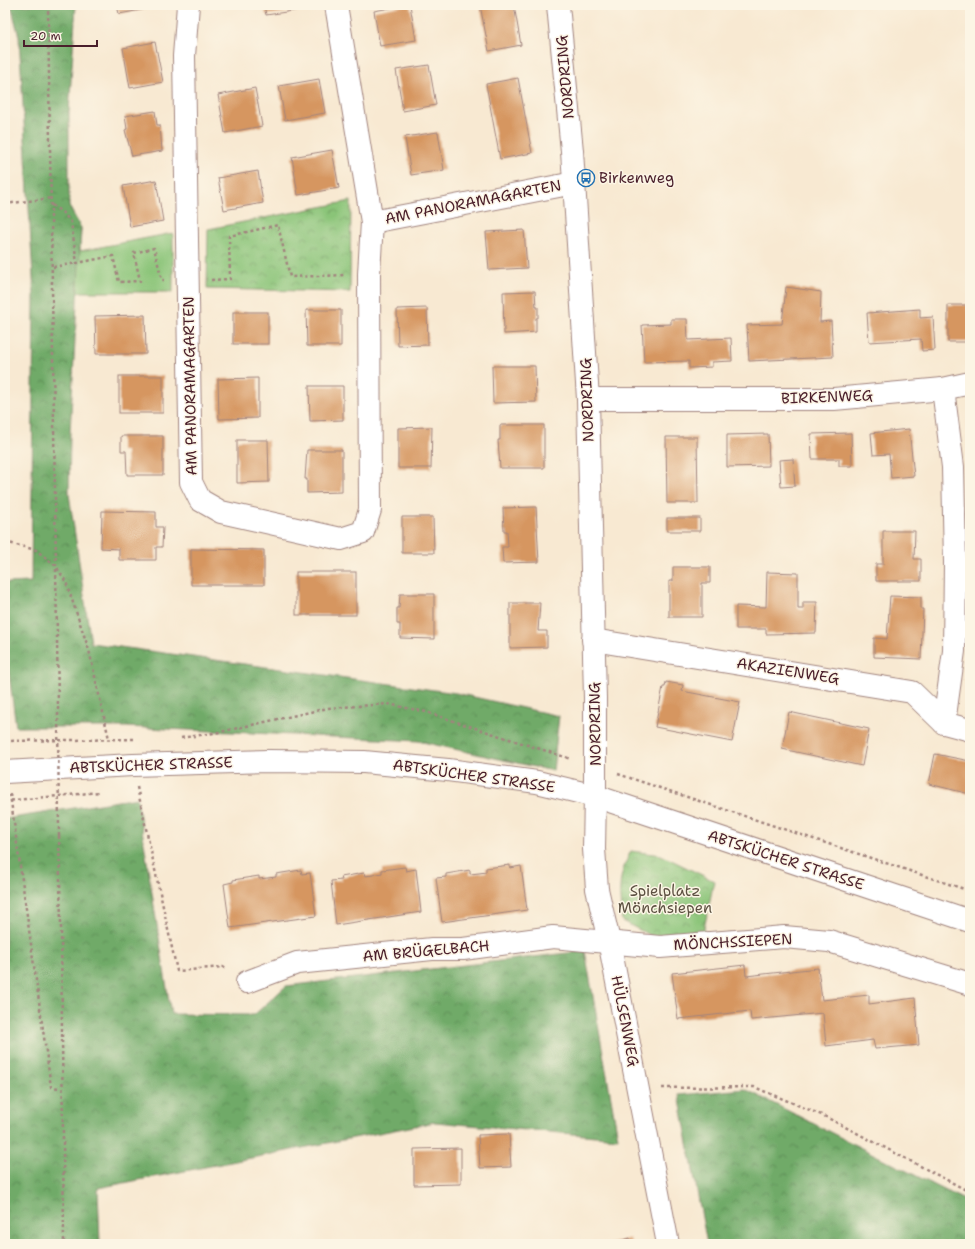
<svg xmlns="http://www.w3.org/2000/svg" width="975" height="1249" font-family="'Shantell Sans',sans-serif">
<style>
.grass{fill:#8ac478;stroke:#6a7252}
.forest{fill:url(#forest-crowns);stroke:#5c644a}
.park{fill:url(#park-crowns);stroke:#6a7252}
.building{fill:#d69661}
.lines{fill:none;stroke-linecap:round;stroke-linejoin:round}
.minor-casing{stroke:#a1847e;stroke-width:24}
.tertiary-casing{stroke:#a1847e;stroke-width:24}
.path{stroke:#a1847e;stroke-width:2.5;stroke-dasharray:3 3;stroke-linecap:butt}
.minor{stroke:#fff;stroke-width:22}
.tertiary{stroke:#fff;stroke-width:22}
.path-bridge{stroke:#a1847e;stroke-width:2.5;stroke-dasharray:3 3;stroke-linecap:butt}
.labels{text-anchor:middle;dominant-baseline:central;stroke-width:3;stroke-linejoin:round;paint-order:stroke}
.street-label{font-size:15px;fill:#4a1f2b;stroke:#fcf5e5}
.poi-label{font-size:15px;fill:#4a1f2b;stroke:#fcf5e5;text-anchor:start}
.park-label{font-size:15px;fill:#5d5142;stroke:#fcf5e5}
</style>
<defs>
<pattern id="forest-crowns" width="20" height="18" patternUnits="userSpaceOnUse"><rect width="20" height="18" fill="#6faa68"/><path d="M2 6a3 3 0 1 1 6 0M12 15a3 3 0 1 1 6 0" fill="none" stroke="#5d8a56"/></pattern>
<pattern id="park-crowns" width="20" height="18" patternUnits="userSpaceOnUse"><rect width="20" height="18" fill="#8ac478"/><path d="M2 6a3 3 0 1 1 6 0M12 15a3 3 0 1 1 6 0" fill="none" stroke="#739f63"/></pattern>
</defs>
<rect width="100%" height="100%" fill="#fcf5e5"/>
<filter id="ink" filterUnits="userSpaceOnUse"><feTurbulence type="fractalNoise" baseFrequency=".025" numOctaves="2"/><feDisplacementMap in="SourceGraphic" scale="8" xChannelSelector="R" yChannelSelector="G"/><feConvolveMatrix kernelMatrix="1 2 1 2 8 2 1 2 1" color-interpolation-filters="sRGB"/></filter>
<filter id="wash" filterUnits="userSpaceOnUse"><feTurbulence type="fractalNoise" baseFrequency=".012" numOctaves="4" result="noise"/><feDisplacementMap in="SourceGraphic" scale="16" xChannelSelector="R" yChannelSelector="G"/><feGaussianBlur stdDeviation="0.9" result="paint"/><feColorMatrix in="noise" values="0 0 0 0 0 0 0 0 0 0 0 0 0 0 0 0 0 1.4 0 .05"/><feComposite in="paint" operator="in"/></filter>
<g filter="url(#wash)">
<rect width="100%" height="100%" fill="#f8e9d2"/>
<path class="grass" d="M81,228l-1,23 93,-18v59h-102z"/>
<g class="forest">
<path d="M11,5h65l-7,107v94l12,22 -11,205 -1,61 22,149 365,50 103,23 -6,55 -135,-30 -292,-14h-110l-11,-83v-61l26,-1 3,-287 -15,-258z"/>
<path d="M137,798l34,216 83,1 32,-29 299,-35 33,187 -183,-16 -337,66 2,56h-95v-425z"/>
<path d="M745,1089l225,114v41h-263l-28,-149z"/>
</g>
<g class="park">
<path d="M351,201l-1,91 -143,-3 1,-60z"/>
<path d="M631,851l30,4 53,26 -12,57 -43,2 -37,-19c-3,-29 -5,-43 9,-70z"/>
</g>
<g id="blocks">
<g class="building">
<path d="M117,5h34l1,3 -33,6z"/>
<path d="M264,5h41l1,4 -40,6z"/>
<path d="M406,5h4l6,35 -36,6 -6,-35z"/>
<path d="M480,5h34l7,40 -32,6z"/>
<path d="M155,42l8,40 -33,6 -7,-40z"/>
<path d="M429,65l7,40 -33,6 -7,-41z"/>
<path d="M518,78l14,75 -32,6 -14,-75z"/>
<path d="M319,79l6,34 -40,7 -6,-34z"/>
<path d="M255,88l7,38 -37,7 -7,-38z"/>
<path d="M155,111l2,14h3l2,26 -30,5 -7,-26 2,-1 -2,-13z"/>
<path d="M438,132l6,38 -33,5 -6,-38z"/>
<path d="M332,150l7,38 -41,7 -6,-38z"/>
<path d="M258,171l5,32 -39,7 -6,-32z"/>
<path d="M156,180l7,41 -33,6 -7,-41z"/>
<path d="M524,230l3,38 -38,2 -3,-38z"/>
<path d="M786,287l35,5 -1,30 11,-1 2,36 -84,4 -2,-36 35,-1z"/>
<path d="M535,291l1,16h2v11h-2v14l-32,2 -1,-42z"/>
<rect x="948" y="305" width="22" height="37"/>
<path d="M427,308l1,37 -30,1 -1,-37z"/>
<path d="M920,309v9l13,-1 2,33 -13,1 -1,-12 -52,3 -2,-29z"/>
<path d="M306,310h35v36h-34z"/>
<rect x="233" y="312" width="35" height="32"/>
<path d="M145,315l1,39h-50l-1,-38z"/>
<path d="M671,319h16l1,21 43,-2 1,23 -20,1v5l-23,1v-7l-45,1 -2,-37 29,-1z"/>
<path d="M492,366h43l1,36 -43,1z"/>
<rect x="119" y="376" width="44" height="37"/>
<path d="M258,378v40l-39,1 -1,-40z"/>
<path d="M309,386h34v34l-33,1z"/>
<path d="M500,425h44v43h-44l-2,-28h2z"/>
<path d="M432,427l-1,41h-33v-40z"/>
<path d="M909,429l5,47 -23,2 -2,-24 -16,1 -2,-22z"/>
<path d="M851,433l1,33h-13v-7h-27l-1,-25z"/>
<path d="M768,434l1,32 -42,1v-32z"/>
<path d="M121,436h42v39h-36l-1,-24h-5z"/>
<path d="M666,437h31l1,66h-31z"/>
<path d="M237,440h31l1,42 -32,1z"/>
<path d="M307,450h35v42l-35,1v-14h-2z"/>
<path d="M793,459l2,27 -14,1 -2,-27z"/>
<path d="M536,507l3,55 -36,1 -1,-16h6l-1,-16h-3l-1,-23z"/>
<path d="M102,511l54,1v15h7l-1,20h-6v13h-37v-11l-18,-1z"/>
<path d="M402,517h31l1,36h-32z"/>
<rect x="667" y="518" width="33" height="13"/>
<path d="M883,531h32l-1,28h7v22h-45v-17h7z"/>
<path d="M191,549l73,1v35h-73z"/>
<path d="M673,567h37v16h-8v34h-33v-36h4z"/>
<rect x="296" y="572" width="60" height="43"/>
<path d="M767,572l31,1v36h5v-7h14l-1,31 -50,1v-5h-30v-23l30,1z"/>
<path d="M400,594h34v45l-34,-1v-14h-3v-16h2z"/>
<path d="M890,596l31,1v12h2l-2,50 -47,-2v-19l13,1z"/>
<path d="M510,603h30l-2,28h9v16l-37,1z"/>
<path d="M666,682l17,3 -1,6 58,11 -8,40 -77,-15 8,-40h2z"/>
<path d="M789,712l80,17 -7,37 -80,-17z"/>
<path d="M935,754l35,7v33l-41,-10z"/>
<path d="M510,865v3l11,-2 6,44 -85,12 -6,-44 10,-1v-3l24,-4v4l9,-1 7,-1v-4z"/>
<path d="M405,867l1,4 10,-2 5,43 -85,13 -5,-44 11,-1 -1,-3 23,-4 1,3 8,-1 9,-2v-3z"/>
<path d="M301,870l1,4 8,-1 6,43 -86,12 -6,-44 9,-2v-2l26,-4v3l17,-2v-3z"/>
<path d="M745,965l1,11 72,-8 4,32 47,-5v9l46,-6 4,47 -44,4 -2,-9 -47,6 -3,-33 -72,7 -1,-9 -72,8 -6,-46z"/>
<path d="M509,1134l2,33 -31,1 -2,-33z"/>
<path d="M461,1148v36l-47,1v-36z"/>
<path d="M630,1238l1,6h-21z"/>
</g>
</g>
</g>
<g filter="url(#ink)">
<use href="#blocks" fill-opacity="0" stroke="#a1847e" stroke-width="1"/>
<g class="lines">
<defs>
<g id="minor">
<path d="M188,5l-4,51 7,426 9,18 21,12 120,27 22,-7 7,-22 -1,-236 3,-52 -36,-217"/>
<path d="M372,222l202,-39"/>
<path d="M943,389l10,78 2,95 -1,89 -10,72"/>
<path d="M588,399h246l109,-10 27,-6"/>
<path d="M593,640l319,52 32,31 26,7"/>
<path d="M595,796l-1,53 3,40 12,52 59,303"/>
<path d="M247,982l50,-19 135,-14h31l90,-12 107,10 124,-10 45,4 141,43"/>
</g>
<g id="tertiary">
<path d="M558,5l14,146 16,248 7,299v98"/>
<path d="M5,772l128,-7 135,-4 96,1 84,8 89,12 58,14 375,125"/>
</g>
</defs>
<use href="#minor" class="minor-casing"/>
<use href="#tertiary" class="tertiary-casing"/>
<g class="path">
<path d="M48,5l10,702"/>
<path d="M5,204l47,-6"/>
<path d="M52,205l11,8 8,9 6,41 36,-7 6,26 21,-1 -6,-28 20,-5 8,32h2"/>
<path d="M53,267l24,-4"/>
<path d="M211,280l19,-1 -1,-43 49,-11 12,52 56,-2"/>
<path d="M5,542l31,8 20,16 10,16 23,68 20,89"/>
<path d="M181,738l39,-6 108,-24 60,-4 38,8 145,47"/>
<path d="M5,741l132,-2"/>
<path d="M618,774l352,117"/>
<path d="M137,787l40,184 46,-4 4,3"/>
<path d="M10,794l41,293 10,1"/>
<path d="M5,801l95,-9"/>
<path d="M59,836l2,88 3,320"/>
<path d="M662,1088l92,-1 70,29 146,76"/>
</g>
<use href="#minor" class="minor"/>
<use href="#tertiary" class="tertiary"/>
<path class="path-bridge" d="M58,707l1,129"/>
</g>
</g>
<defs>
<symbol id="bus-ring" viewBox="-11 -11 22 22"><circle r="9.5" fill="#fcf5e5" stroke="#1f6fb2" stroke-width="1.5"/><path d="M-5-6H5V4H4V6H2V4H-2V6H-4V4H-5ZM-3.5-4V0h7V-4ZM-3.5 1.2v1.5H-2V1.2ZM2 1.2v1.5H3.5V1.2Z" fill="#1f6fb2"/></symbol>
</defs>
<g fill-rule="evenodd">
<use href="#bus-ring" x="576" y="168" width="20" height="20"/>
</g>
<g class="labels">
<g class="street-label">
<text transform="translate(565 77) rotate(-95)">NORDRING</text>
<text transform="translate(473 202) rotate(-11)">AM PANORAMAGARTEN</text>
<text transform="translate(190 386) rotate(-91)">AM PANORAMAGARTEN</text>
<text transform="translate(827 397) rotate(-2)">BIRKENWEG</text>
<text transform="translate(587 400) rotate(-92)">NORDRING</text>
<text transform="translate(788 671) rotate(9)">AKAZIENWEG</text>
<text transform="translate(595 724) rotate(-91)">NORDRING</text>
<text transform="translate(151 765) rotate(-2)">ABTSKÜCHER STRASSE</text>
<text transform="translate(474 776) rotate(8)">ABTSKÜCHER STRASSE</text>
<text transform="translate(786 860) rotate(18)">ABTSKÜCHER STRASSE</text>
<text transform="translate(733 942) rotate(-3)">MÖNCHSSIEPEN</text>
<text transform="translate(426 951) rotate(-5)">AM BRÜGELBACH</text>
<text transform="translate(625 1021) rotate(79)">HÜLSENWEG</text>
</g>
<g class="poi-label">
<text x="599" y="178">Birkenweg</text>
</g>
<g class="park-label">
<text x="665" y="891">Spielplatz<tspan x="665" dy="17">Mönchsiepen</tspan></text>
</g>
</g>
<rect width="975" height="1249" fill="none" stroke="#fcf5e5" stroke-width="20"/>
<path d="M24 40v6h73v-6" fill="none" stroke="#4a1f2b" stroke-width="2"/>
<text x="30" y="40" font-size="12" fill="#4a1f2b" stroke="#fcf5e5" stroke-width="3" paint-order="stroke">20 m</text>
</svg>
